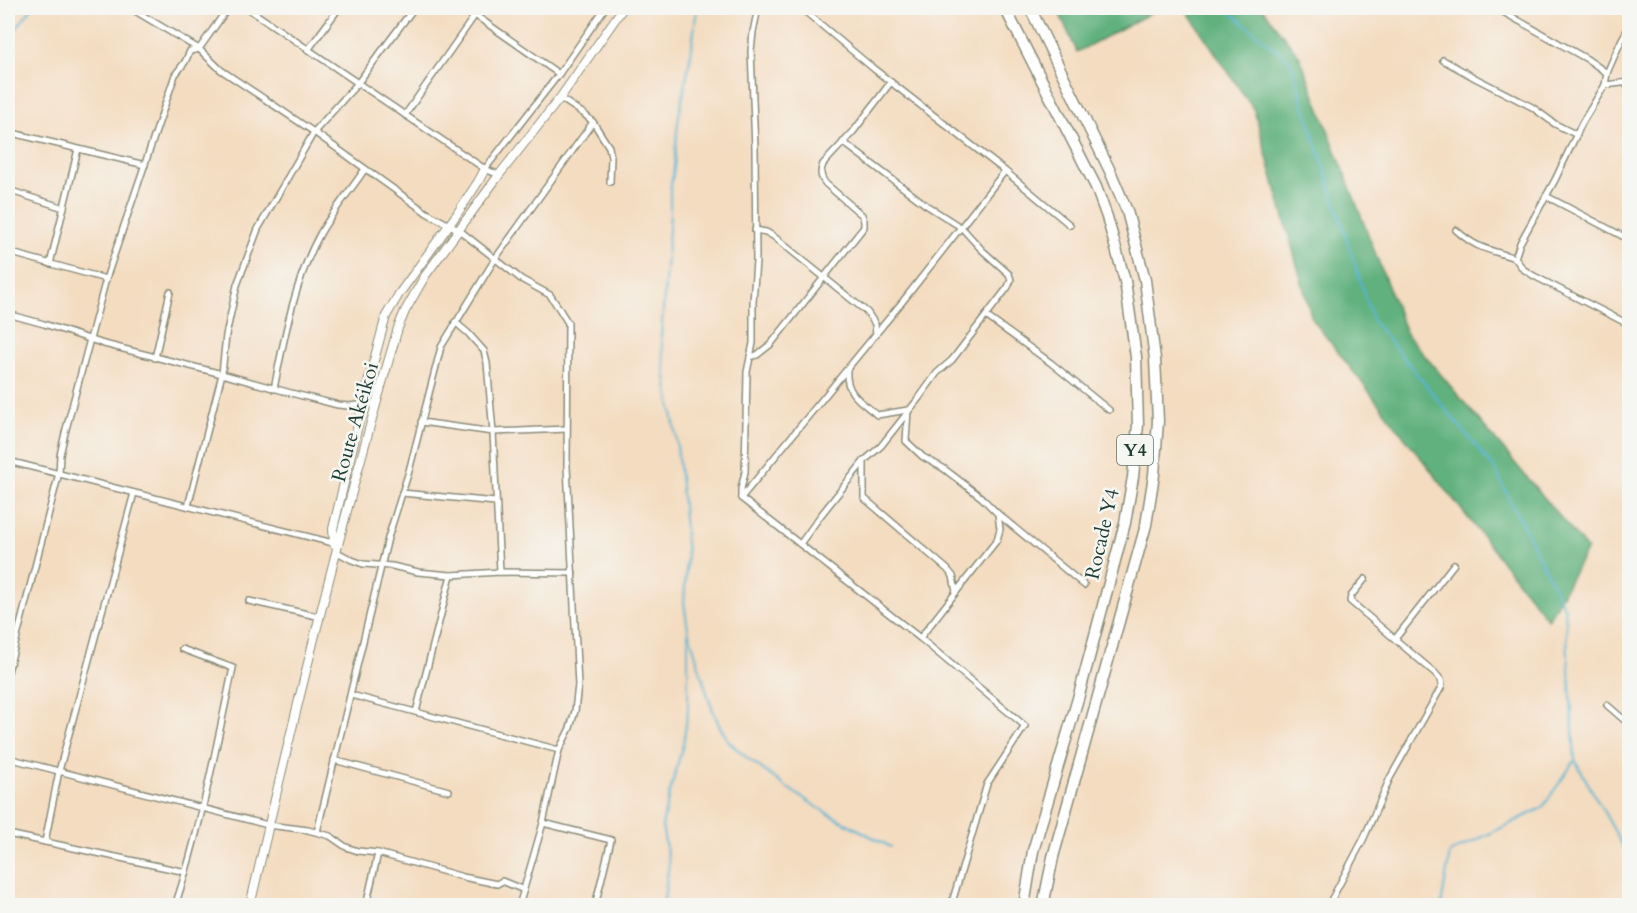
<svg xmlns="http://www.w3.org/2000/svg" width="1637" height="913" font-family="Cardo,serif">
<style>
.forest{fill:#61b17d;stroke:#407758;stroke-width:1.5}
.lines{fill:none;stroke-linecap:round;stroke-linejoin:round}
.stream{stroke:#55b4d3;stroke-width:2}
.street-casing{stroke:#8a8c7a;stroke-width:8}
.secondary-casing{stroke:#8a8c7a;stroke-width:10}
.highway-casing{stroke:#8a8c7a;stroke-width:13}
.street{stroke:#fff;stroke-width:5}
.secondary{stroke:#fff;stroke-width:8}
.highway{stroke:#fff;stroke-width:10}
.labels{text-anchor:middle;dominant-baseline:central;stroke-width:5;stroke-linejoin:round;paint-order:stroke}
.shield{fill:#f6f6f2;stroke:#60746d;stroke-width:1.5}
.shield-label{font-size:18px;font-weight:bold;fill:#1f3d34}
.street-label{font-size:20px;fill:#1f3d34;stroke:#f6f6f2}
</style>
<rect width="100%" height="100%" fill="#f6f6f2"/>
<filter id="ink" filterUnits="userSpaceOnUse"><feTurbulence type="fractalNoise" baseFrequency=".0167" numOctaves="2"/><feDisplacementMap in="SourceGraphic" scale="12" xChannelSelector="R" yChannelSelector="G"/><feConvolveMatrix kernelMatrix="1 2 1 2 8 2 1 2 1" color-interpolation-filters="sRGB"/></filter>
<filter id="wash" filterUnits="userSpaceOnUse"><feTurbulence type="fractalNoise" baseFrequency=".008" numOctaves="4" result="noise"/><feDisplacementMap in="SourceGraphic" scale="24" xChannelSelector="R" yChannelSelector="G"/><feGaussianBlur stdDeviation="1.35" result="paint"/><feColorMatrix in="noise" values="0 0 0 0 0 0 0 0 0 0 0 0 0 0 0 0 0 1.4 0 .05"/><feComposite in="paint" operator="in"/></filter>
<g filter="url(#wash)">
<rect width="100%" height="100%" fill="#f4dcc0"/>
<g class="forest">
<path d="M1057,8h103l-83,44z"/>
<path d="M1185,8h77l38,49 106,276 181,216 -39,71 -236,-301 -58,-209z"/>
</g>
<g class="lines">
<g class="stream">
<path d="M697,8l-6,46 -13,67 -4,46 -4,25v23l-9,122 6,48 9,50 7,72 4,49 -3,47 4,26 21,71 9,23 11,19 17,15 40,30 39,25 66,35"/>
<path d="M1225,8l65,53 83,260 121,147 71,141 10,151 55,99"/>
<path d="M8,39l24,-31"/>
<path d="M663,906l6,-42 -7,-38 8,-35 13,-46 5,-35v-76"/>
<path d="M1441,906l9,-53 92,-45 33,-48"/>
</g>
</g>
</g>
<g filter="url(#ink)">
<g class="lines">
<defs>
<g id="street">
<path d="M247,8l238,161 14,6"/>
<path d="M465,8l94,66"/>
<path d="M758,8l-5,24 -2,19 4,97 1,113 -3,41v41l-6,29 -2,100 -4,17v9l179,140 105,88 -38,58 -36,122"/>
<path d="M801,8l73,61 131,102 65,54"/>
<path d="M1496,8l91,51 20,14"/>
<path d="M132,9l67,40 22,21 93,62 113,81 32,17 62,49 29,16 8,12 10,16 -1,143 11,219 -3,26 -5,17 -11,22 -16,73 -24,83"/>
<path d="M308,50l31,-42"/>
<path d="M1443,60l34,19 55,28 23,17 22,11"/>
<path d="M1605,85l25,-3"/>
<path d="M560,98l24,16 9,8 16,25 2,10 -1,25"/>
<path d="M405,115l75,-107"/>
<path d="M8,132l137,33"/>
<path d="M485,169l74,-95 46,-66"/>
<path d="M8,190l56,18"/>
<path d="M1546,196l84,44"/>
<path d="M755,230l11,2 7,4 94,76 8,12 1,11"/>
<path d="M1456,230c22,20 33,19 59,28l5,-15 35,-63 27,-57 23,-38 2,-12 14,-32 9,-16"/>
<path d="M8,252l98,27"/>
<path d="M1515,258l8,11 11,7 96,49"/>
<path d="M50,264l28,-115"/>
<path d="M8,314l36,10 60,20 118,30 69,19 47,12 11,1 27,-3"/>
<path d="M986,316l65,47 58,47"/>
<path d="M455,322l13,11 16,18 3,12 6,69 7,140"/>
<path d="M750,357l7,-2 14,-11 93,-117v-6l-2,-6 -36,-31c-6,-7 -6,-12 -3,-20l30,-32 38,-50"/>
<path d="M155,358l15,-66"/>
<path d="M847,370c-2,24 14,31 30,45l31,-5 -2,31 17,16 20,11 38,29 17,17 86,71"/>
<path d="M274,389c10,-51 21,-110 46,-155 12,-22 31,-44 45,-65"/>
<path d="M421,422l72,10 74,-3"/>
<path d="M8,461l329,83"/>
<path d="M864,461v37l83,71 6,7 3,16"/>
<path d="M402,493l94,9"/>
<path d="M741,498l162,-197 102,-130"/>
<path d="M188,506l34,-132 4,-39 11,-50 21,-56 56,-97 43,-48 57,-76"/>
<path d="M800,544l21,-29 43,-54 17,-15 38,-48 18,-25 15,-13 56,-73 3,-7 -2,-6 -27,-24 -20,-22 -36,-23 -83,-63"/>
<path d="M337,552l15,8 11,4 29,2 26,6 33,3 49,-3 73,1"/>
<path d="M249,601l72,16"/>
<path d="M920,638l77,-98 3,-11 -2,-15"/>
<path d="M1395,639l59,-75"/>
<path d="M8,672l51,-199 1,-18 5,-22 41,-154 69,-204 10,-13 5,-11 9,-2 29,-41"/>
<path d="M351,695l208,55"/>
<path d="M1607,705l23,20"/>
<path d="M416,712l35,-137"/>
<path d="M8,758l260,67 40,5 22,6 16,11 12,4 20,2 85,24 34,7 5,-3 22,9"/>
<path d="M334,760l115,31"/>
<path d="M543,823l68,17 -16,66"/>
<path d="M317,832l71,-294 21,-67 32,-124 54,-88 98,-137"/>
<path d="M8,834l178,38"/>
<path d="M45,842l14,-71 75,-278"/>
<path d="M175,906c26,-78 41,-159 58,-238l-51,-19"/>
<path d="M366,906l12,-53"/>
<path d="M1328,906l36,-68 26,-60 52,-92 -1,-6 -6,-7 -85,-72 1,-5 14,-17"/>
</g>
<g id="secondary">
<path d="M334,544l-1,-15 37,-154 16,-59 13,-22 58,-80 21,-32 7,-13"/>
<path d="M250,906c45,-194 92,-388 148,-578l7,-17 20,-35 74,-101 61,-77 63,-90"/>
</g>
<g id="highway">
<path d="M1005,8l91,179 11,30 18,64 11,76 2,68 -5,52 -8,46 -46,172 -46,156 -9,55"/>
<path d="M1030,8l80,163 17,40 18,69 10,79 3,62 -4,54 -8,50 -93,332 -10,49"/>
</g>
</defs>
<use href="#street" class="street-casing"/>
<use href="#secondary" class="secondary-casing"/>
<use href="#highway" class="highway-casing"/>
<use href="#street" class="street"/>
<use href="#secondary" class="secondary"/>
<use href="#highway" class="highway"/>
</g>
</g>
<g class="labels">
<rect class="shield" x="1117" y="435" width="36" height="30" rx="4.5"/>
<g class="shield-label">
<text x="1135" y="450">Y4</text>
</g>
<g class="street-label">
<text transform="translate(355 422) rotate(-74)">Route Akéikoi</text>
<text transform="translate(1102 534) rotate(-77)">Rocade Y4</text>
</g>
</g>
<rect width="1637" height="913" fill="none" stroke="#f6f6f2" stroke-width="30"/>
</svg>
